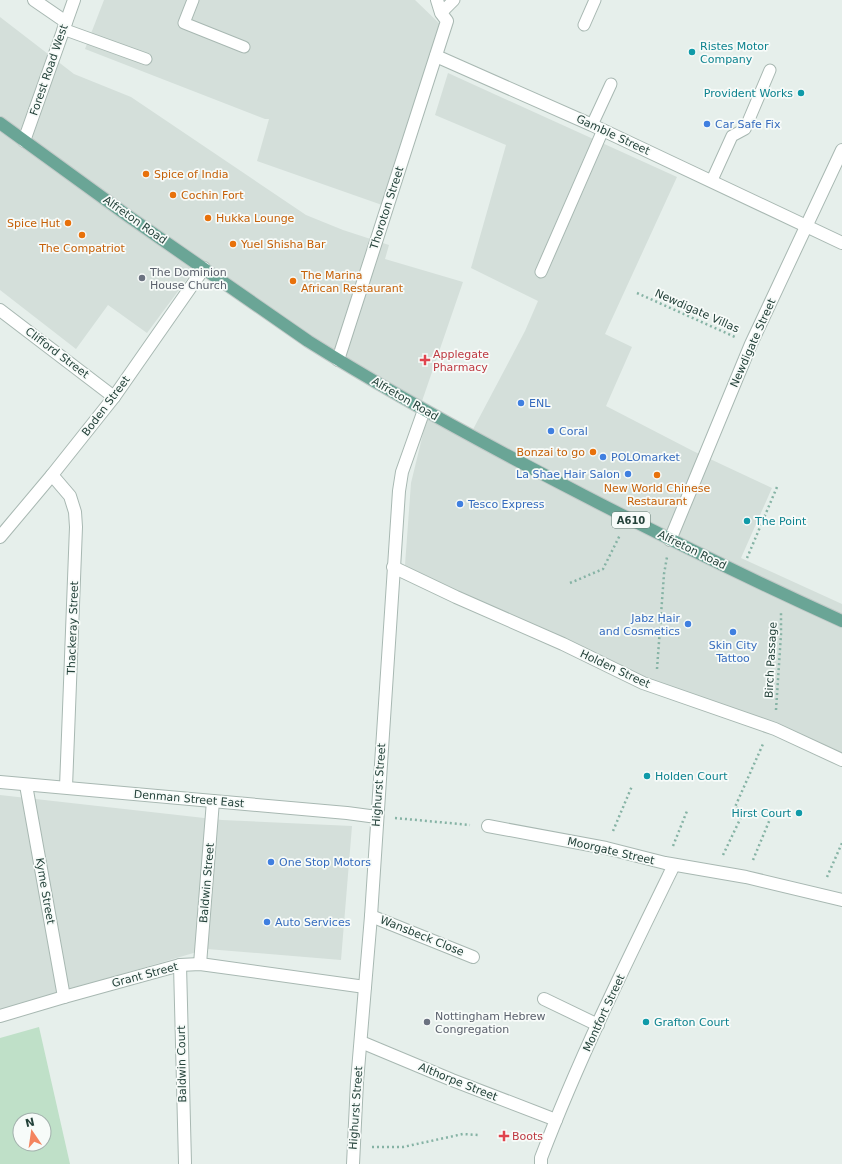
<svg xmlns="http://www.w3.org/2000/svg" width="842" height="1164" font-family="'DejaVu Sans',sans-serif">
<style>
.built{fill:#d4dfda}
.green{fill:#bfe0c8;fill-rule:evenodd}
.lines{fill:none;stroke-linecap:round;stroke-linejoin:round}
.service-casing{stroke:#a8b8b2;stroke-width:13}
.minor-casing{stroke:#a8b8b2;stroke-width:14}
.tertiary-casing{stroke:#a8b8b2;stroke-width:14}
.primary-casing{stroke:#c2cac8;stroke-width:14}
.path{stroke:#86b3a5;stroke-width:2.5;stroke-dasharray:2 3;stroke-linecap:butt}
.service{stroke:#fff;stroke-width:11}
.minor{stroke:#fff;stroke-width:12}
.tertiary{stroke:#fff;stroke-width:12}
.primary{stroke:#6aa596;stroke-width:12}
.culture-dot{fill:#0f9aa8;stroke:#f7fbf9;stroke-width:1.5}
.shop-dot{fill:#3f7fe0;stroke:#f7fbf9;stroke-width:1.5}
.food-dot{fill:#e8710a;stroke:#f7fbf9;stroke-width:1.5}
.worship-dot{fill:#6b7280;stroke:#f7fbf9;stroke-width:1.5}
.health-dot{fill:#e0444e;stroke:#f7fbf9;stroke-width:1.5}
.labels{text-anchor:middle;dominant-baseline:central;stroke-width:3.5;stroke-linejoin:round;paint-order:stroke}
.shield{fill:#f7fbf9;stroke:#637a73;stroke-width:1}
.shield-label{font-size:10px;font-weight:bold;fill:#24423a}
.culture-label{font-size:11px;fill:#0d838f;stroke:#f7fbf9;text-anchor:start}
.street-label{font-size:11px;fill:#24423a;stroke:#f7fbf9}
.shop-label{font-size:11px;fill:#366cbe;stroke:#f7fbf9;text-anchor:start}
.food-label{font-size:11px;fill:#c56008;stroke:#f7fbf9;text-anchor:start}
.worship-label{font-size:11px;fill:#5b616d;stroke:#f7fbf9;text-anchor:start}
.health-label{font-size:11px;fill:#be3a42;stroke:#f7fbf9;text-anchor:start}
</style>
<rect width="100%" height="100%" fill="#e6efeb"/>
<g class="built">
<path d="M104,0h311l26,25 -59,180 -125,-44 12,-42h-4l-180,-70z"/>
<path d="M0,17l74,57 57,23 175,118 37,15 46,15 -4,14 78,23 -42,122 -68,-37 -154,-104 -52,70 -39,-28 -32,44 -76,-59z"/>
<path d="M448,73l229,104 -72,157 27,13 -26,59 87,45 79,37 -31,70 101,46v151l-192,-74 -190,-87 -55,-29 6,-82 17,-70 41,24 56,-106 13,-30 -67,-33 35,-123 -71,-30z"/>
<path d="M0,795l222,25 130,6 -11,134 -134,-11 -207,61z"/>
</g>
<path class="green" d="M39,1027l31,137h-70v-126zM20,1120h24v24h-24z"/>
<g class="lines">
<defs>
<g id="service">
<path d="M193,0l-9,23 60,24"/>
<path d="M441,13l13,-13"/>
<path d="M584,25l11,-25"/>
<path d="M63,29l83,30"/>
<path d="M592,125l19,-41"/>
<path d="M712,180l20,-44 13,-7 25,-59"/>
<path d="M541,272l62,-142"/>
</g>
<g id="minor">
<path d="M34,0l32,22"/>
<path d="M436,56l156,69 250,118"/>
<path d="M0,310l114,87"/>
<path d="M338,360l109,-339 -6,-8 -4,-13"/>
<path d="M52,475l18,21 5,16 1,15 -10,260"/>
<path d="M0,537l52,-62 62,-78 90,-129"/>
<path d="M670,540l81,-196 91,-194"/>
<path d="M393,567l63,30 107,47 80,39 132,46 67,31"/>
<path d="M0,782l347,31 30,4"/>
<path d="M26,785l38,212"/>
<path d="M488,826l118,22 59,15 81,14 96,23"/>
<path d="M371,916l102,41"/>
<path d="M200,964l13,-163"/>
<path d="M180,965l5,198"/>
<path d="M544,999l54,26"/>
<path d="M0,1016l64,-19 116,-32 20,-1 165,23"/>
<path d="M361,1042l91,38 104,40"/>
<path d="M353,1164l4,-82 14,-166 28,-425 3,-19 22,-62"/>
<path d="M541,1164v-6c38,-100 86,-197 133,-293"/>
</g>
<path id="tertiary" d="M24,141l50,-141"/>
<path id="primary" d="M0,123l128,93 180,125c89,56 182,106 275,154 85,44 171,86 259,126"/>
</defs>
<use href="#service" class="service-casing"/>
<use href="#minor" class="minor-casing"/>
<use href="#tertiary" class="tertiary-casing"/>
<use href="#primary" class="primary-casing"/>
<g class="path">
<path d="M637,293l98,44"/>
<path d="M747,558l30,-71"/>
<path d="M570,583l33,-14 17,-34"/>
<path d="M657,669l7,-95 3,-17"/>
<path d="M776,710l5,-76v-21"/>
<path d="M395,818l75,7"/>
<path d="M613,831l19,-45"/>
<path d="M673,846l14,-35"/>
<path d="M723,855l21,-44 -9,-4 28,-63"/>
<path d="M753,860l17,-41"/>
<path d="M827,877l15,-34"/>
<path d="M372,1147h31l60,-13 15,1"/>
</g>
<use href="#service" class="service"/>
<use href="#minor" class="minor"/>
<use href="#tertiary" class="tertiary"/>
<use href="#primary" class="primary"/>
</g>
<g class="culture-dot">
<circle cx="692" cy="52" r="4"/>
<circle cx="801" cy="93" r="4"/>
<circle cx="747" cy="521" r="4"/>
<circle cx="647" cy="776" r="4"/>
<circle cx="799" cy="813" r="4"/>
<circle cx="646" cy="1022" r="4"/>
</g>
<g class="shop-dot">
<circle cx="707" cy="124" r="4"/>
<circle cx="521" cy="403" r="4"/>
<circle cx="551" cy="431" r="4"/>
<circle cx="603" cy="457" r="4"/>
<circle cx="628" cy="474" r="4"/>
<circle cx="460" cy="504" r="4"/>
<circle cx="688" cy="624" r="4"/>
<circle cx="733" cy="632" r="4"/>
<circle cx="271" cy="862" r="4"/>
<circle cx="267" cy="922" r="4"/>
</g>
<g class="food-dot">
<circle cx="146" cy="174" r="4"/>
<circle cx="173" cy="195" r="4"/>
<circle cx="208" cy="218" r="4"/>
<circle cx="68" cy="223" r="4"/>
<circle cx="82" cy="235" r="4"/>
<circle cx="233" cy="244" r="4"/>
<circle cx="293" cy="281" r="4"/>
<circle cx="593" cy="452" r="4"/>
<circle cx="657" cy="475" r="4"/>
</g>
<g class="worship-dot">
<circle cx="142" cy="278" r="4"/>
<circle cx="427" cy="1022" r="4"/>
</g>
<g class="health-dot">
<path d="M423 354h4v4h4v4h-4v4h-4v-4h-4v-4h4z"/>
<path d="M502 1130h4v4h4v4h-4v4h-4v-4h-4v-4h4z"/>
</g>
<g class="labels">
<rect class="shield" x="612" y="512" width="38" height="16" rx="3"/>
<g class="shield-label">
<text x="631" y="520">A610</text>
</g>
<g class="culture-label">
<text x="700" y="46">Ristes Motor<tspan x="700" dy="13">Company</tspan></text>
<text x="793" y="93" text-anchor="end">Provident Works</text>
<text x="755" y="521">The Point</text>
<text x="655" y="776">Holden Court</text>
<text x="791" y="813" text-anchor="end">Hirst Court</text>
<text x="654" y="1022">Grafton Court</text>
</g>
<g class="street-label">
<text transform="translate(49 70) rotate(-71)">Forest Road West</text>
<text transform="translate(613 135) rotate(25)">Gamble Street</text>
<text transform="translate(387 208) rotate(-72)">Thoroton Street</text>
<text transform="translate(135 220) rotate(35)">Alfreton Road</text>
<text transform="translate(697 311) rotate(24)">Newdigate Villas</text>
<text transform="translate(753 343) rotate(-66)">Newdigate Street</text>
<text transform="translate(57 353) rotate(37)">Clifford Street</text>
<text transform="translate(405 399) rotate(30)">Alfreton Road</text>
<text transform="translate(106 406) rotate(-53)">Boden Street</text>
<text transform="translate(692 550) rotate(26)">Alfreton Road</text>
<text transform="translate(73 628) rotate(-88)">Thackeray Street</text>
<text transform="translate(771 660) rotate(-87)">Birch Passage</text>
<text transform="translate(615 669) rotate(25)">Holden Street</text>
<text transform="translate(379 785) rotate(-86)">Highurst Street</text>
<text transform="translate(189 799) rotate(5)">Denman Street East</text>
<text transform="translate(611 851) rotate(13)">Moorgate Street</text>
<text transform="translate(207 883) rotate(-85)">Baldwin Street</text>
<text transform="translate(45 891) rotate(80)">Kyme Street</text>
<text transform="translate(422 936) rotate(22)">Wansbeck Close</text>
<text transform="translate(145 975) rotate(-15)">Grant Street</text>
<text transform="translate(604 1013) rotate(-65)">Montfort Street</text>
<text transform="translate(182 1064) rotate(-91)">Baldwin Court</text>
<text transform="translate(458 1082) rotate(22)">Althorpe Street</text>
<text transform="translate(356 1108) rotate(-86)">Highurst Street</text>
</g>
<g class="shop-label">
<text x="715" y="124">Car Safe Fix</text>
<text x="529" y="403">ENL</text>
<text x="559" y="431">Coral</text>
<text x="611" y="457">POLOmarket</text>
<text x="620" y="474" text-anchor="end">La Shae Hair Salon</text>
<text x="468" y="504">Tesco Express</text>
<text x="680" y="618" text-anchor="end">Jabz Hair<tspan x="680" dy="13">and Cosmetics</tspan></text>
<text x="733" y="645" text-anchor="middle">Skin City<tspan x="733" dy="13">Tattoo</tspan></text>
<text x="279" y="862">One Stop Motors</text>
<text x="275" y="922">Auto Services</text>
</g>
<g class="food-label">
<text x="154" y="174">Spice of India</text>
<text x="181" y="195">Cochin Fort</text>
<text x="216" y="218">Hukka Lounge</text>
<text x="60" y="223" text-anchor="end">Spice Hut</text>
<text x="241" y="244">Yuel Shisha Bar</text>
<text x="82" y="248" text-anchor="middle">The Compatriot</text>
<text x="301" y="275">The Marina<tspan x="301" dy="13">African Restaurant</tspan></text>
<text x="585" y="452" text-anchor="end">Bonzai to go</text>
<text x="657" y="488" text-anchor="middle">New World Chinese<tspan x="657" dy="13">Restaurant</tspan></text>
</g>
<g class="worship-label">
<text x="150" y="272">The Dominion<tspan x="150" dy="13">House Church</tspan></text>
<text x="435" y="1016">Nottingham Hebrew<tspan x="435" dy="13">Congregation</tspan></text>
</g>
<g class="health-label">
<text x="433" y="354">Applegate<tspan x="433" dy="13">Pharmacy</tspan></text>
<text x="512" y="1136">Boots</text>
</g>
</g>
<g transform="translate(32 1132) rotate(347)"><circle r="19" fill="#f7fbf9" stroke="#a3b1ad"/>
<path d="M0-3L7 15L0 10L-7 15Z" fill="#f4845f"/>
<text y="-6" font-size="11" font-weight="bold" text-anchor="middle" fill="#24423a">N</text>
</g>
</svg>
